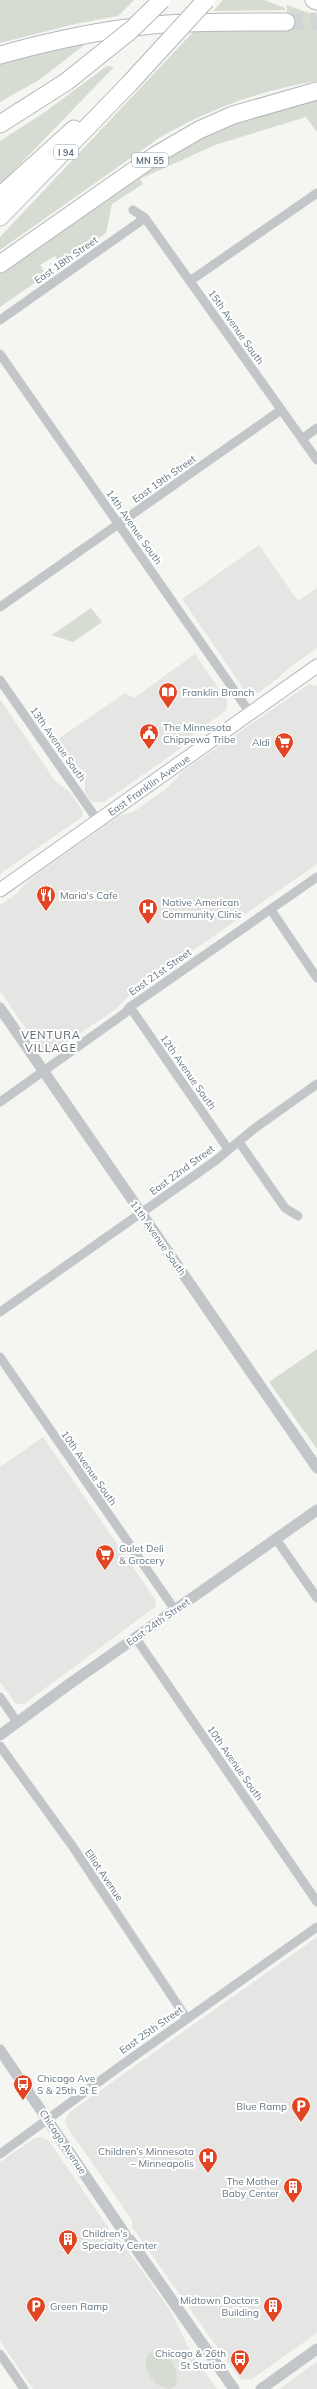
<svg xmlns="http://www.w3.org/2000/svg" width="317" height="2389" font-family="Mulish,sans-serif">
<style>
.built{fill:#e5e6e4}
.green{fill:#d6dcd2}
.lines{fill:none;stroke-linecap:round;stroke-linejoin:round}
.motorway-tunnel{stroke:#d1d5d5;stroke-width:17;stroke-dasharray:17 8;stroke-linecap:butt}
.secondary-casing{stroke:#b4babe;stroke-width:15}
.motorway-casing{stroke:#b5b8bb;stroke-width:19}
.minor{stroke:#c2c6c9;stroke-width:9}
.tertiary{stroke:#c2c6c9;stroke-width:11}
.secondary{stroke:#fff;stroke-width:13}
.motorway{stroke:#fff;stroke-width:17}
.motorway-bridge-casing{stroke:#b5b8bb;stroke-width:19;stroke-linecap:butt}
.motorway-bridge{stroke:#fff;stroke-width:17}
.labels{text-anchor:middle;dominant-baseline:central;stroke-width:4;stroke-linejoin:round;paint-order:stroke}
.shield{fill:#fff;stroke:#929fa8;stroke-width:1}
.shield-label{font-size:9px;font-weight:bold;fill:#647682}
.street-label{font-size:10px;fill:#647682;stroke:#fff}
.poi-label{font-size:10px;fill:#647682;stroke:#fff;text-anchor:start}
.neighbourhood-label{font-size:11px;letter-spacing:1px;fill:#525f67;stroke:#fff}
</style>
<rect width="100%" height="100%" fill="#f5f5f1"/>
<g class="built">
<path d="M259,545l39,56 19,-13v60l-31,22 -9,9 -19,14 -7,1 -5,-2 -64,-93z"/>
<path d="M195,654l32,47v9l-39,28 -8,11 -76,53h-12l-7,-9v-10l-30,-42 70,-48 9,5z"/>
<path d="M309,684l8,2v178l-189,132 -12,13 -65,44 -9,-1 -42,-61v-86l16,-11 14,-15 89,-63 14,-4 33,-23 17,-18z"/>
<path d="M0,699l55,82 15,11 13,20 -1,5 -82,57z"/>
<path d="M43,1437l112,162 1,4 -1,4 -131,97h-8l-16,-22v-215z"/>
<path d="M317,1937v396l-65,46 -8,1 -5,-2 -107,-151v-7l-65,-93 -2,-7 5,-8z"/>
<path d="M42,2137l7,4 65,95h3l53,74 21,43 26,36h-184l-33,-48v-179l35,-24z"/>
<path d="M317,2362v27h-38z"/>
</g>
<g class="green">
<path d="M0,0h134l-16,16 -43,8 -75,19z"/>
<path d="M223,0h41l21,8v2l-72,1z"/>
<path d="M287,5l30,11v65c-56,9 -109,28 -158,57l-159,112v-13l194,-206h92z"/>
<path d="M88,42l-49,38 -39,22v-39l26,-8z"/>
<path d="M107,66l7,1 -114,118v-44l45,-29z"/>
<path d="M317,98v34l-11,-15 -91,28 -75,34 3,5 -31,20 -6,29 -45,31 -6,-8 -15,9 6,10 -46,32v-33l159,-113 57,-32z"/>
<path d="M91,608l11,14 -29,20 -21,-7z"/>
<path d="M317,1349v100l-48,-67z"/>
<path d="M159,2352c13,6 20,18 17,33l-6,4c-16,-1 -31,-22 -21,-36z"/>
</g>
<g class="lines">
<path class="motorway-tunnel" d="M286,22l31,-1"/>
<defs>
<g id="secondary">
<path id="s1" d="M0,890l317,-224"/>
</g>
<g id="motorway">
<path d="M314,0l3,1"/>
<path d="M0,55c50,-14 101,-25 152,-30 45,-4 90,-3 134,-3"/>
<path d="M0,124l66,-42"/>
<path d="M0,196l74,-67"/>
<path d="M0,217l129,-133"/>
<path d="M0,264l156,-109 43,-25 34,-15 84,-24"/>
</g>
</defs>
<use href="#secondary" class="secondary-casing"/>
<use href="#motorway" class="motorway-casing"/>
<g class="minor">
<path d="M133,210l12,8 172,242"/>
<path d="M190,281l127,-88"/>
<path d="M0,320l145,-102"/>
<path d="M0,354l250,359"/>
<path d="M302,439l15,-11"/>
<path d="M0,607l281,-197"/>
<path d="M0,680l98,141"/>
<path d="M271,910l46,68"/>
<path d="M130,1007l98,142"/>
<path d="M0,1102l125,-89 5,-6 187,-130"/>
<path d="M239,1142l46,66 13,8"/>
<path d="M0,1312l215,-151 40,-33 62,-44"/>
<path d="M0,1357l175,253"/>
<path d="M276,1539l41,59"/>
<path d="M135,1637l182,265"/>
<path d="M0,1697l17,25"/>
<path d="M0,1746l73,101 114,172"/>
<path d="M0,2154l119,-87 198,-140"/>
<path d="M0,2354l24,35"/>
</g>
<g class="tertiary">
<path d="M0,1008l317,460"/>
<path d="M0,1735l68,-50 249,-175"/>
<path d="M0,2050l125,184"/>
<path d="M130,2240l104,149"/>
<path d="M261,2389l56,-40"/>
</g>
<use href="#secondary" class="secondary"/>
<use href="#motorway" class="motorway"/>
<defs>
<g id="motorway-bridge">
<path d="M66,82l65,-52 31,-30"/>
<path d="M129,84l77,-84"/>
</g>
</defs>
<use href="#motorway-bridge" class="motorway-bridge-casing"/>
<use href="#motorway-bridge" class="motorway-bridge"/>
</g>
<defs>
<symbol id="library-pin" viewBox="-11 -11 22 30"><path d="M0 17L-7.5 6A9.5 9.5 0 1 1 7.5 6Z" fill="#e24523" stroke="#fff"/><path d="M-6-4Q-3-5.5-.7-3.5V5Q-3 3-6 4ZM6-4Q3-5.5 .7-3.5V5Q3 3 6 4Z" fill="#fff"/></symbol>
<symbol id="civic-pin" viewBox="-11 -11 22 30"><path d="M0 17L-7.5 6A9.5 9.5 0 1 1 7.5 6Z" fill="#e24523" stroke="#fff"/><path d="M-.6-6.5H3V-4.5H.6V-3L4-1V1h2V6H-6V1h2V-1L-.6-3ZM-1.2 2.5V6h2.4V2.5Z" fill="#fff"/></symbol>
<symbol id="supermarket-pin" viewBox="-11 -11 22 30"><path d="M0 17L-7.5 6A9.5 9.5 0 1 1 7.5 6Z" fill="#e24523" stroke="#fff"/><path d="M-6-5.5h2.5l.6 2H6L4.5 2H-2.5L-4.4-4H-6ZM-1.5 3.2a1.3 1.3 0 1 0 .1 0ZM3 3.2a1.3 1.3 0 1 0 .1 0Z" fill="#fff"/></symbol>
<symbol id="restaurant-pin" viewBox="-11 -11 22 30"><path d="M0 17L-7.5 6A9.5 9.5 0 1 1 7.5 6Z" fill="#e24523" stroke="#fff"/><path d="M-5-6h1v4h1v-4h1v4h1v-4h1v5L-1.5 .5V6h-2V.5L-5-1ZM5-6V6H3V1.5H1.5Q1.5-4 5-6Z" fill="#fff"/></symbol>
<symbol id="hospital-pin" viewBox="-11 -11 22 30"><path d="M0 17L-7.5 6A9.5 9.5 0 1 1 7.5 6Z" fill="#e24523" stroke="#fff"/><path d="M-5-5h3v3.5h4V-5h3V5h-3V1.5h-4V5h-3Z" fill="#fff"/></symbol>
<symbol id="bus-pin" viewBox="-11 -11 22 30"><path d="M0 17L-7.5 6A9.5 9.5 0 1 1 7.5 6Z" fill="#e24523" stroke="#fff"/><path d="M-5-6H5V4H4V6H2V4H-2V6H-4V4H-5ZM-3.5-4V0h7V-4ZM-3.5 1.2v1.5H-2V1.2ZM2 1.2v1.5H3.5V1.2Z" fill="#fff"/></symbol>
<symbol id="parking-pin" viewBox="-11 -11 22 30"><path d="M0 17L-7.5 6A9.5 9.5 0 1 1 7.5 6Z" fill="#e24523" stroke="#fff"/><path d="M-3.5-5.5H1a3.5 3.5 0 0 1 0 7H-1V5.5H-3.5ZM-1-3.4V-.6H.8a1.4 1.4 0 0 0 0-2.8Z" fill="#fff"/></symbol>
<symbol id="building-pin" viewBox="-11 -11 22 30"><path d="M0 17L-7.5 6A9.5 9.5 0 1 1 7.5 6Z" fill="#e24523" stroke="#fff"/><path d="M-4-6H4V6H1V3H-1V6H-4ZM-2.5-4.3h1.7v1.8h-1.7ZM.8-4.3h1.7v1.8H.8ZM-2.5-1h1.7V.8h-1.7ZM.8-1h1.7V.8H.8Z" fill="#fff"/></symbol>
</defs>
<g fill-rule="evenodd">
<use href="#library-pin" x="157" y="681" width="22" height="30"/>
<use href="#civic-pin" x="138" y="722" width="22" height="30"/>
<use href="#supermarket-pin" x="273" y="731" width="22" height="30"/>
<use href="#restaurant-pin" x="35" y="884" width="22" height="30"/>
<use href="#hospital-pin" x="137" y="897" width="22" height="30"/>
<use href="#supermarket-pin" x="94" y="1543" width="22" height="30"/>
<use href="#bus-pin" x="12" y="2073" width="22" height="30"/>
<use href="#parking-pin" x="290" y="2095" width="22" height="30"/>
<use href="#hospital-pin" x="197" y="2146" width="22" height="30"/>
<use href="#building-pin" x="282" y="2176" width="22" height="30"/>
<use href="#building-pin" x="57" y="2228" width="22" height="30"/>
<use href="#parking-pin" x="25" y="2295" width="22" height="30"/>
<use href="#building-pin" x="262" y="2295" width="22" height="30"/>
<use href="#bus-pin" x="229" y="2348" width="22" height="30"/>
</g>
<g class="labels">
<g class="shield">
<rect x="54" y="145" width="24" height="14" rx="3"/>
<rect x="132" y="153" width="36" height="14" rx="3"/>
</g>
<g class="shield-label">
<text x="66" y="152">I 94</text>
<text x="150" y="160">MN 55</text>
</g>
<g class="street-label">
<text transform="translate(66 260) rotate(-35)">East 18th Street</text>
<text transform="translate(236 327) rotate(55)">15th Avenue South</text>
<text transform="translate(164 479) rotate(-35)">East 19th Street</text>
<text transform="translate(134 527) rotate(55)">14th Avenue South</text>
<text transform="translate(58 744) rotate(55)">13th Avenue South</text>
<text stroke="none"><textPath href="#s1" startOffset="182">East Franklin Avenue</textPath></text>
<text transform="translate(160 972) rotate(-35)">East 21st Street</text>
<text transform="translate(188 1072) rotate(55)">12th Avenue South</text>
<text transform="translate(182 1170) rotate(-36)">East 22nd Street</text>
<text transform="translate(158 1238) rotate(55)">11th Avenue South</text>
<text transform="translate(89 1468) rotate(55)">10th Avenue South</text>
<text transform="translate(158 1622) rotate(-35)">East 24th Street</text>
<text transform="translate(235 1763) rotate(55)">10th Avenue South</text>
<text transform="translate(104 1875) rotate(56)">Elliot Avenue</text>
<text transform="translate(151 2030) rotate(-35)">East 25th Street</text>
<text transform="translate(63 2142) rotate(56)">Chicago Avenue</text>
</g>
<g class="poi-label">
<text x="182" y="692">Franklin Branch</text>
<text x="163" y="727">The Minnesota<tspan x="163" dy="12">Chippewa Tribe</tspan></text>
<text x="270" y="742" text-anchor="end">Aldi</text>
<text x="60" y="895">Maria's Cafe</text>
<text x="162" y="902">Native American<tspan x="162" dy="12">Community Clinic</tspan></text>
<text x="119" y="1548">Gulet Deli<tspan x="119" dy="12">&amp; Grocery</tspan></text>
<text x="37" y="2078">Chicago Ave<tspan x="37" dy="12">S &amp; 25th St E</tspan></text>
<text x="287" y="2106" text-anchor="end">Blue Ramp</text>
<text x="194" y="2151" text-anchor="end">Children’s Minnesota<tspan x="194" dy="12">– Minneapolis</tspan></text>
<text x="279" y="2181" text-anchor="end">The Mother<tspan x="279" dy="12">Baby Center</tspan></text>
<text x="82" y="2233">Children's<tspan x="82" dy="12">Specialty Center</tspan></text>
<text x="259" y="2300" text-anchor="end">Midtown Doctors<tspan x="259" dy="12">Building</tspan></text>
<text x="50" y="2306">Green Ramp</text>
<text x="226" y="2353" text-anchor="end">Chicago &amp; 26th<tspan x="226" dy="12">St Station</tspan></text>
</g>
<g class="neighbourhood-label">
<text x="51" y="1035">VENTURA<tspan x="51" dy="13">VILLAGE</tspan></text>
</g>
</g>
</svg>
